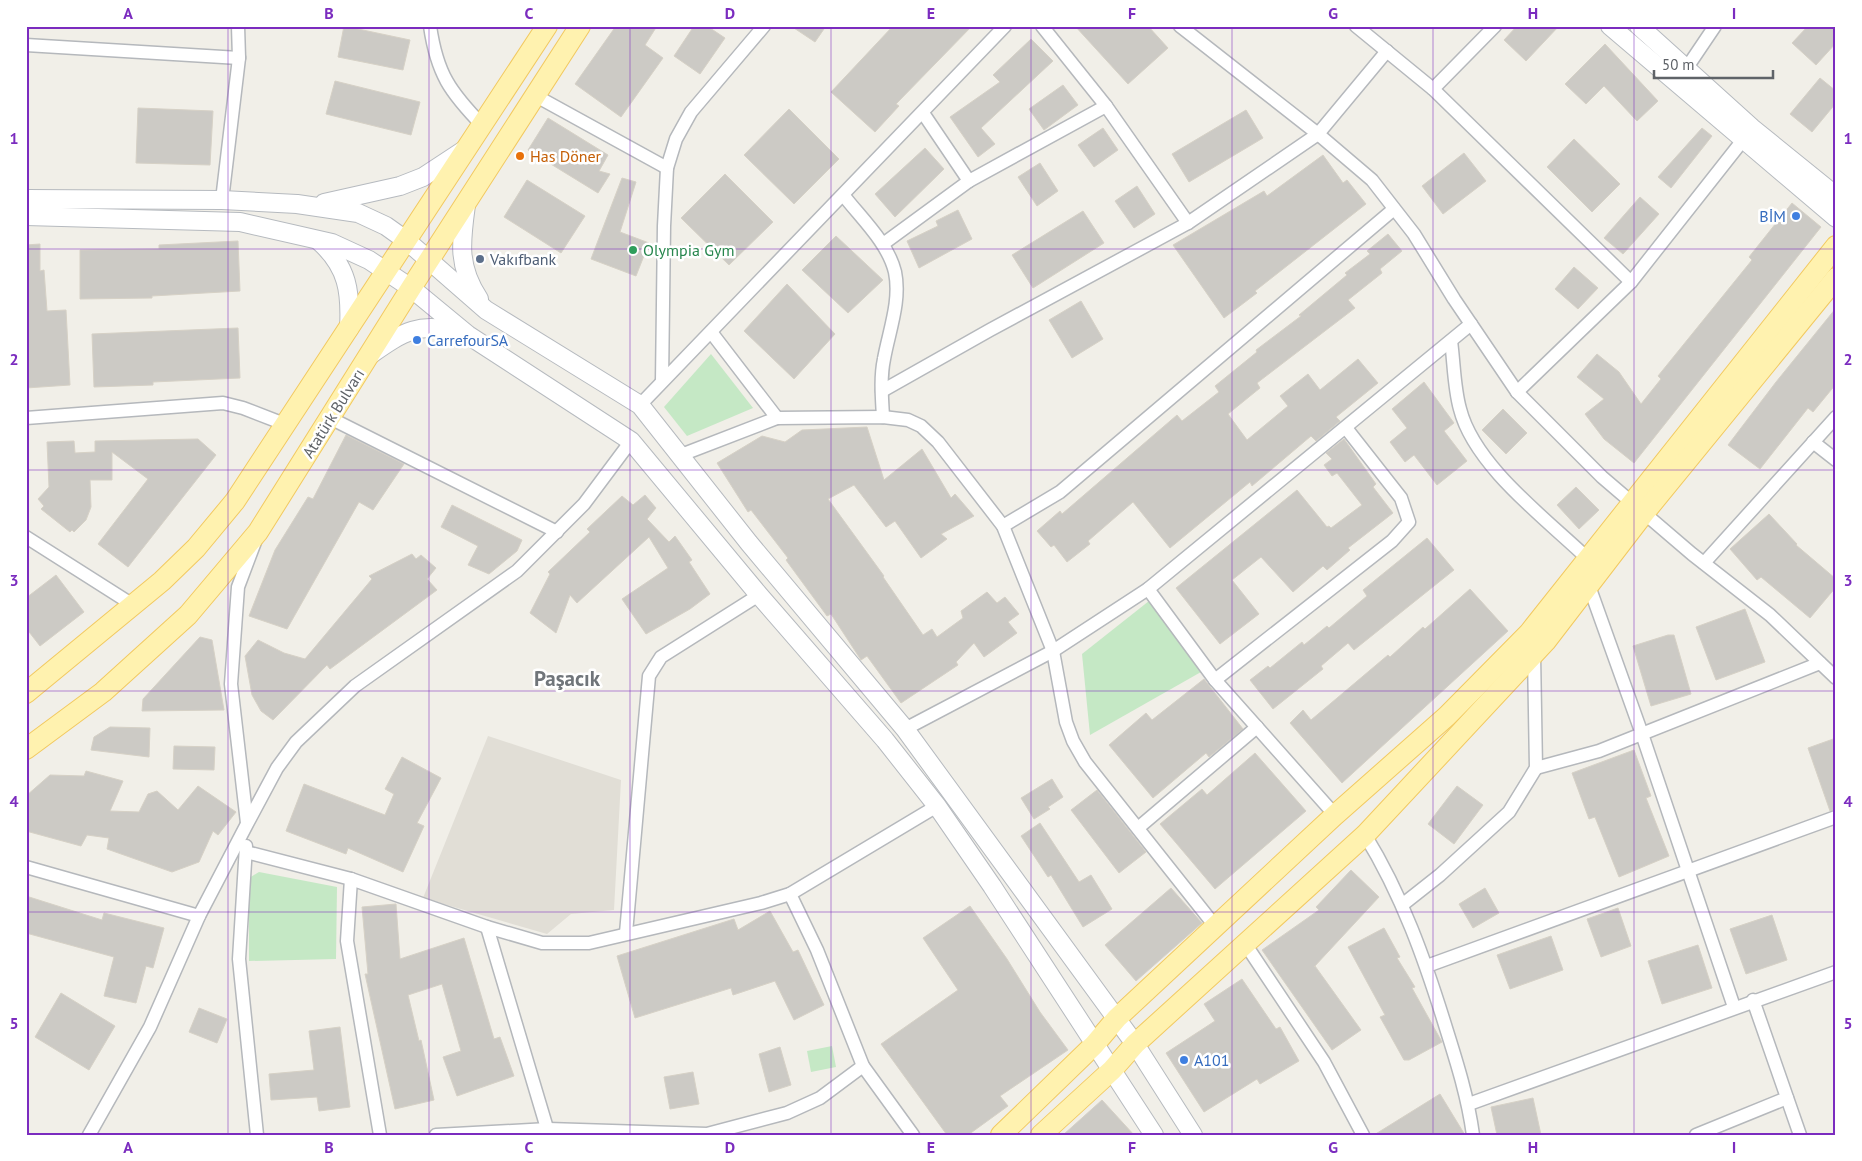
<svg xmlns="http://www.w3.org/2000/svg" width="1862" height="1161" font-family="'PT Sans',sans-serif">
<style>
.education{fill:#e1ded6}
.green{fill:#c5e8c5}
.building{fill:#cccac5;stroke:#d6d1c6}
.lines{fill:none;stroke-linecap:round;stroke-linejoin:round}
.street-casing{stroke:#b5b8bc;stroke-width:15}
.secondary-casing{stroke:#b6babf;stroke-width:20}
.primary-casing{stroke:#f2c960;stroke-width:22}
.street{stroke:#fff;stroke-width:12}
.secondary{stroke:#fff;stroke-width:18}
.primary{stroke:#fff2af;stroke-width:20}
.grid{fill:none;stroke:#7b2cbf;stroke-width:1;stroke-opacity:0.55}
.food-dot{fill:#e8710a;stroke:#fff;stroke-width:2}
.shop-dot{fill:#3f7fe0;stroke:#fff;stroke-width:2}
.leisure-dot{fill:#2e9e5b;stroke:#fff;stroke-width:2}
.service-dot{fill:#5c6f8a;stroke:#fff;stroke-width:2}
.labels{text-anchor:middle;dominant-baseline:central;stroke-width:5;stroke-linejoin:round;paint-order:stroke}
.food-label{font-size:16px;fill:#c56008;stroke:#fff;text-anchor:start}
.shop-label{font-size:16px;fill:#366cbe;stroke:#fff;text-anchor:start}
.leisure-label{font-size:16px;fill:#27864d;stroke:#fff;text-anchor:start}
.service-label{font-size:16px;fill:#4e5e75;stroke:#fff;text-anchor:start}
.street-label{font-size:16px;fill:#5f6368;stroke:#fff}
.district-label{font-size:21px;font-weight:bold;fill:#70757a;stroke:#fff}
.neatline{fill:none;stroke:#7b2cbf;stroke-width:2}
.grid-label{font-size:16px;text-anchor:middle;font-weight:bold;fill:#7b2cbf}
</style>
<rect width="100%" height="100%" fill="#f1efe8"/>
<path class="education" d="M488,736l133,44 -7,130 -43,4 -24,20 -124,-36z"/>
<g class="green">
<path d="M711,354l42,54 -66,28 -23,-29z"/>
<path d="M1149,601l52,71 -111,63 -8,-81z"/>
<path d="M259,872l78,15 -1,72 -87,2v-83z"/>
<path d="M832,1046l4,21 -25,5 -4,-21z"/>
</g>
<g class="building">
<path d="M344,26l66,14 -7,30 -65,-13z"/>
<path d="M616,26h41l-12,19 18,13 -42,59 -46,-33z"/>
<path d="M694,26h13l18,12 -25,36 -26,-18z"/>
<path d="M791,26h35l-11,16z"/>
<path d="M893,26h79l-76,78 3,2 -24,26 -44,-40z"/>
<path d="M1075,26h73l20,22 -40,36z"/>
<path d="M1517,26h42l-33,35 -22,-21z"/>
<path d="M1808,26h28v17l-20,22 -24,-22z"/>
<path d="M1031,39l22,22 -72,67 14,16 -17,13 -28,-40 50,-35 -7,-7z"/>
<path d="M1605,44l53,57 -21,20 -33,-35 -18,18 -21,-20z"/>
<path d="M1820,78l16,13v12l-24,29 -22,-18z"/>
<path d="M335,81l85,21 -9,33 -85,-21z"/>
<path d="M1063,85l15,20 -34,25 -15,-21z"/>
<path d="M138,108l75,3 -3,54 -74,-2z"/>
<path d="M789,109l50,50 -45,45 -50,-49z"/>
<path d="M1246,110l17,28 -74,44 -17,-28z"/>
<path d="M548,118l60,37 -9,16 11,3 -12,19 -70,-43z"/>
<path d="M1103,128l15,22 -24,17 -16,-22z"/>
<path d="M1702,128l10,8 -41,52 -13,-11z"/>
<path d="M1574,139l46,45 -28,28 -45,-45z"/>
<path d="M925,148l19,21 -49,48 -20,-23z"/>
<path d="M1464,153l22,28 -43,33 -21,-28z"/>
<path d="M1323,155l20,28 4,-3 19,24 -111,87 2,2 -33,25 -51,-73 91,-54 3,5z"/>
<path d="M1040,163l18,28 -21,15 -19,-29z"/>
<path d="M725,174l48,48 -44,43 -48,-47z"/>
<path d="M622,178l14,4 -16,50 29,11 -13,33 -45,-17z"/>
<path d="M527,180l58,36 -24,37 -57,-36z"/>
<path d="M1137,186l18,28 -21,14 -19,-27z"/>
<path d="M1640,197l19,17 -36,40 -19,-16z"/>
<path d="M1792,203l29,24 -187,236 -30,-24 -19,-25 19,-15 -27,-22 20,-23 22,18 22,32 20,-25 -3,-3 94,-116 -3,-3z"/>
<path d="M958,210l14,29 -53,29 -12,-27 31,-15 -2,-5z"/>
<path d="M1083,211l21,32 -71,45 -21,-33z"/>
<path d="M1388,234l14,17 -22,18 2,4 -34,27 7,8 -98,75 3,5 -32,26 19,26 41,-34 -8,-10 28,-22 12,16 38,-31 20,24 -42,34 4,4 -24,20 -5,-5 -59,50 -2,-4 -80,66 -37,-46 -45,39 2,3 -23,18 -13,-17 -3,2 -14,-16 23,-20 2,3 115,-99 5,6 37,-29 -4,-6 42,-34 -1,-2 45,-34 -2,-1 48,-40 -2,-2 25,-19 -3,-3z"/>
<path d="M836,236l47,44 -35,33 -46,-43z"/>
<path d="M238,241l2,50 -88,5v2l-72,1v-49l79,-1v-4z"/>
<path d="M40,244v27l4,-1 3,41 19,-1 4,75 -44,3v-143z"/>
<path d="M1574,267l24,21 -20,21 -23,-20z"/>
<path d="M787,284l48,50 -41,45 -50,-48z"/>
<path d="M1081,301l22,38 -31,19 -23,-38z"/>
<path d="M1836,308v76l-23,28 -5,-4 -48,61 -32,-24 48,-63z"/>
<path d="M238,328l2,50 -87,4v3l-59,2 -2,-53z"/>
<path d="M1424,382l30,41 -10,8 23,30 -30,24 -23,-30 -9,7 -15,-20 17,-14 -15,-19z"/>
<path d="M1503,409l24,24 -21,21 -24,-24z"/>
<path d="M867,427l17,53 38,-31 29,49 4,-4 19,22 -33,18 6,5 -26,19 -26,-37 -9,6 -32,-42 -26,14 56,77 -1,1 40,58 9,-6 5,8 26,-19 -2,-7 26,-19 10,11 8,-6 14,17 -11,8 9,11 -33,24 -10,-14 -18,19 2,3 -57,38 -34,-47 -6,4 -30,-46 -4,2 -41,-56 2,-2 -37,-48 -3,2 -31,-49 45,-27 23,6 17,-12z"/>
<path d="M346,435l58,29 -31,46 -14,-8 -72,127 -38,-13 26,-66 33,-53 5,2z"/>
<path d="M198,439l18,16 -88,112 -30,-23 50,-65 -36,-27v28h-22l1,27 -5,13 -12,12 -2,-2 -2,2 -29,-23 3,-3 -6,-7 11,-12 -2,-45 27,-1 1,12 20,-1v-11z"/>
<path d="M1344,439l32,45 -3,3 20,26 -45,35 2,2 -23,20 -4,-4 -30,26 -32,-35 -29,23 27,34 -39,30 -44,-56 121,-98 30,37 2,-1 2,2 31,-23 -25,-32 -5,3 -8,-11 8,-6 -6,-6z"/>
<path d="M1576,487l23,23 -20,19 -22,-24z"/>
<path d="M645,495l11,13 -9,11 22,23 6,-6 17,24 -3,2 21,32 -20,15 -44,25 -24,-35 46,-31 -19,-31 -72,66 -7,-8 -14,38 -26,-20 20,-39 -2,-2 42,-40 -3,-3 35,-33 11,9z"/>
<path d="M452,505l70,35 -5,11 -28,23 -21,-9 10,-19 -37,-19z"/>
<path d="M1769,514l28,30 -1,1 40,34v8l-26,31 -49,-41 -4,3 -27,-31z"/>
<path d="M1427,538l27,32 -100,80 -6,-7 -27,23 2,3 -50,40 -23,-29 18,-14 2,2 32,-26 2,3 23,-19 2,2 38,-32 -4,-6z"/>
<path d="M412,554l4,5 5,-4 15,13 -9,11 10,11 -107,79 -3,-4 -54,55 -12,-9 -9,-16 -7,-39 13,-16 26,13 21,6 67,-80 -3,-3z"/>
<path d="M56,575l28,37 -44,34 -14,-18v-30z"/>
<path d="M1470,589l38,42 -166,152 -52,-60 13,-13 8,10 77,-65 2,2 33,-30 2,2z"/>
<path d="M1745,609l20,53 -49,18 -20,-53z"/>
<path d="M1668,635h6l17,59 -40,12 -18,-60z"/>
<path d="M200,637l12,3 12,70 -82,1 1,-12z"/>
<path d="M1204,679l39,50 -34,28 -3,-4 -53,45 -44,-53 37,-32 6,7z"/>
<path d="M110,727l40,1 -1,29 -58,-7 3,-13z"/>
<path d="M1836,738v71l-6,2 -22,-63z"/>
<path d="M174,746l41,1 -1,23 -41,-1z"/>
<path d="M1634,750l17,46 -5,2 23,58 -50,21 -24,-60 -6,2 -17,-46z"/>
<path d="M1255,753l51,58 -91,78 -55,-65 42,-35 5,6z"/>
<path d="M402,757l39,21 -24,45 7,3 -21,46 -55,-24 -2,6 -60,-23 18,-47 81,31 9,-21 -9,-5z"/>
<path d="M86,771l37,10 -13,30 29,1 9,-18 9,-3 21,19 20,-24 38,26 -18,23 -5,-4 -14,31 -27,10 -65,-23 2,-11 -22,-3 -6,11 -55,-15v-35l24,-21 34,1z"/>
<path d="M1052,779l11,18 -15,10 2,2 -16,10 -13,-21z"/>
<path d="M1457,786l26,19 -29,39 -26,-20z"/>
<path d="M1097,790l49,62 -27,21 -48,-63z"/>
<path d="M1040,823l39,59 12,-7 21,34 -29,18 -32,-52 -3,2 -27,-41z"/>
<path d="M1351,870l28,27 -65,70 1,-1 46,64 -29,20 -70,-100 57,-40 -3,-3z"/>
<path d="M1171,888l31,35 -66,58 -31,-36z"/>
<path d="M1485,888l14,25 -26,15 -14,-24z"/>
<path d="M26,896l76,24 2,-7 60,15 -11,40 -7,-2 -10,37 -32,-7 10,-39 -88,-24z"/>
<path d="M396,904l4,55 64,-21 30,101 6,-2 14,39 -57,20 -14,-39 18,-6 -19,-67 -34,11 11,46 2,-1 13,60 -39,9 -30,-135h3l-6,-67z"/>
<path d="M970,906l37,53 33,53 28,38 -68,46 8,10 -40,29h-21l-66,-91 77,-54 -35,-52z"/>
<path d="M1618,908l13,38 -30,11 -14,-38z"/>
<path d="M770,911l23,41 5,-2 26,55 -30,15 -19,-39 -42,14 -2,-7 -96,30 -18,-62 117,-37 4,11z"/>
<path d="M1772,915l15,45 -41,14 -16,-45z"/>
<path d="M1384,928l16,29 -3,1 18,29 -3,1 30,54 -33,18h-5l-24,-43 5,-2 -37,-68z"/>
<path d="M1551,936l12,34 -53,19 -13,-34z"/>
<path d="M1698,945l14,43 -50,16 -14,-43z"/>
<path d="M1242,979l34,50 4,-2 19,34 -39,23 -3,-5 -53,33 -38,-59 49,-32 -11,-17z"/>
<path d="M61,993l54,33 -26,44 -54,-33z"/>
<path d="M199,1008l28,11 -10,24 -28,-11z"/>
<path d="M340,1027l10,80 -31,4 -2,-14 -46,3 -2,-26 45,-4 -5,-39z"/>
<path d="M780,1047l11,38 -22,7 -10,-38z"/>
<path d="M693,1072l6,32 -29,5 -6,-32z"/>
<path d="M1440,1094l25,41h-91z"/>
<path d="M1533,1098l8,37h-44l-6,-28z"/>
<path d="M1102,1100l32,35h-71z"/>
</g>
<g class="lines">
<defs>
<g id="street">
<path d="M430,26c7,48 20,66 53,100"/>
<path d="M1042,26l64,80 82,117"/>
<path d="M1180,26l138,108 54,46 42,54 40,65 63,93 85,85 90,77 78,61 66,63"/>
<path d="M1356,26l77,63 198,193"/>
<path d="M26,45l213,13"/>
<path d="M1686,69l29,-43"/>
<path d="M1433,89l62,-63"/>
<path d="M536,96l131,72"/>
<path d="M923,113l46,68"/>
<path d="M844,196c18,23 44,47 51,76 6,29 -6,59 -11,87 -4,19 -2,39 -1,58"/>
<path d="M222,200l17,-142 -1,-32"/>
<path d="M883,244l86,-63 137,-75"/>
<path d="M711,332l66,86"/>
<path d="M1451,341c3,22 3,47 9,68 14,56 85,109 127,149"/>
<path d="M662,381l2,-155 3,-58 9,-29 15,-27 73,-86"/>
<path d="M882,391l108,-61 198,-107 130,-89 69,-83"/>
<path d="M1517,392l114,-110 112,-142"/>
<path d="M640,405l365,-379"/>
<path d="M26,418l197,-15 20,5 44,17"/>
<path d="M330,418l227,114"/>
<path d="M1813,442l23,18"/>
<path d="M681,455l96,-37 106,-1 25,3 13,6 17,16 65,84 50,125 13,71 7,19 12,21 130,164"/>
<path d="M1003,526l57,-34 334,-283"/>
<path d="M26,537l107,68"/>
<path d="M1704,563l132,-146"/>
<path d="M1589,586l53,148 92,273"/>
<path d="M1148,589l67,91 120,135"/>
<path d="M1215,680l177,-139 17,-19 -8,-24 -55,-70"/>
<path d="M905,729l148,-78 95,-62 323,-265"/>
<path d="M1536,768l63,-17 221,-88"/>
<path d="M247,823l-16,-139 7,-97 17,-45"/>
<path d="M1138,828l119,-101"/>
<path d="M1365,835c37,60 60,125 81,193 11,35 22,70 27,107"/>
<path d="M246,846l-7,113 18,176"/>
<path d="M246,852l105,27 136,48 55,16h47l172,-40 29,-9 147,-88"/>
<path d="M26,867l173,49"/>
<path d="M351,879l-4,62 33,194"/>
<path d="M790,894l27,56 46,116 50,69"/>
<path d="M1402,905l38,-30 69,-63 27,-44 -2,-114"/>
<path d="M487,927l62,208"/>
<path d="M626,933l23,-257 12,-19 98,-62"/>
<path d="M1246,945l78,117 39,73"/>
<path d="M1427,966l409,-149"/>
<path d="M1753,1000l47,135"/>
<path d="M1469,1104l367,-132"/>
<path d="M89,1135l61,-108 49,-111 48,-92 30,-56 19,-26 59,-56 162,-115 67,-67 47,-63"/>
<path d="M436,1135l112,-6 159,5 80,-21 33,-15 43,-32"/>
<path d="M1696,1135l91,-37"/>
</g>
<g id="secondary">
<path d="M1610,26l226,192"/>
<path d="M1639,26l113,102 84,68"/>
<path d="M26,199l196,1 75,4 61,9 28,13 21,15 79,69 154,95 109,138 156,186 230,315 58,91"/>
<path d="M324,203l76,-17 23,-9 41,-27"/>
<path d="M466,205c-5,36 -9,61 13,94"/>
<path d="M26,216l214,6 92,21 37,17 42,28 57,47 163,106 128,154 126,145 52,66 55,80 162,249"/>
<path d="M319,241c29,26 32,51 30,88"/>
<path d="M370,355c34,-24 50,-34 91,-22"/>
</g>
<g id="primary">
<path d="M26,693l136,-112 34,-33 39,-47 312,-475"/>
<path d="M26,749l77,-57 85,-77 70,-83 153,-244 169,-262"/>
<path d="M1001,1135l93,-90 23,-27 218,-203 112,-99 82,-83 307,-387"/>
<path d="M1041,1135l71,-65 23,-26 230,-209 181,-194 99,-129 191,-234"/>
</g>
</defs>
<use href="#street" class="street-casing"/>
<use href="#secondary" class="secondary-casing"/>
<use href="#primary" class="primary-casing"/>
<use href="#street" class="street"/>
<use href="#secondary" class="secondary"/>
<use href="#primary" class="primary"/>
</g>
<path class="grid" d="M228,26v1109M429,26v1109M630,26v1109M831,26v1109M1031,26v1109M1232,26v1109M1433,26v1109M1634,26v1109M26,249h1810M26,470h1810M26,691h1810M26,912h1810"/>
<circle class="food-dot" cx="520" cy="156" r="5"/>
<g class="shop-dot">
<circle cx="1796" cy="216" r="5"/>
<circle cx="417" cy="340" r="5"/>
<circle cx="1184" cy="1060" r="5"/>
</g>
<circle class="leisure-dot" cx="633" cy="250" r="5"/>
<circle class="service-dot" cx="480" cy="259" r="5"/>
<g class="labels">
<g class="food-label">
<text x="530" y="156">Has Döner</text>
</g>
<g class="shop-label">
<text x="1786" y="216" text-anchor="end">BİM</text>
<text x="427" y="340">CarrefourSA</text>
<text x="1194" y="1060">A101</text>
</g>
<g class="leisure-label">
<text x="643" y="250">Olympia Gym</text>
</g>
<g class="service-label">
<text x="490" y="259">Vakıfbank</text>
</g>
<g class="street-label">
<text transform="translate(333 413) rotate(-58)">Atatürk Bulvarı</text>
</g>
<g class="district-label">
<text x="567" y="678">Paşacık</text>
</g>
</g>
<rect width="1862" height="1161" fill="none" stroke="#ffffff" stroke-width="55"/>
<path d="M1654 70v8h119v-8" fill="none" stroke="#5f6368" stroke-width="2.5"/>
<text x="1662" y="70" font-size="15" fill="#5f6368" stroke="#ffffff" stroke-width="4" paint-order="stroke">50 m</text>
<rect x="28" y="28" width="1806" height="1106" class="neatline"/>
<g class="grid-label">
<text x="128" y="19">A</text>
<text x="329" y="19">B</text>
<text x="529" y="19">C</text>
<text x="730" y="19">D</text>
<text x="931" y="19">E</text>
<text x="1132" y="19">F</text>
<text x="1333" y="19">G</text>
<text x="1533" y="19">H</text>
<text x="1734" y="19">I</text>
<text x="14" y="144">1</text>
<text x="1848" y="144">1</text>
<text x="14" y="365">2</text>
<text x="1848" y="365">2</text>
<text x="14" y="586">3</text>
<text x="1848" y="586">3</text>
<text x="14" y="807">4</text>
<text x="1848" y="807">4</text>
<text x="14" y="1029">5</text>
<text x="1848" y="1029">5</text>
<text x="128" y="1153">A</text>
<text x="329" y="1153">B</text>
<text x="529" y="1153">C</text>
<text x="730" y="1153">D</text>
<text x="931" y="1153">E</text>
<text x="1132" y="1153">F</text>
<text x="1333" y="1153">G</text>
<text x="1533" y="1153">H</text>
<text x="1734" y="1153">I</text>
</g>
</svg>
